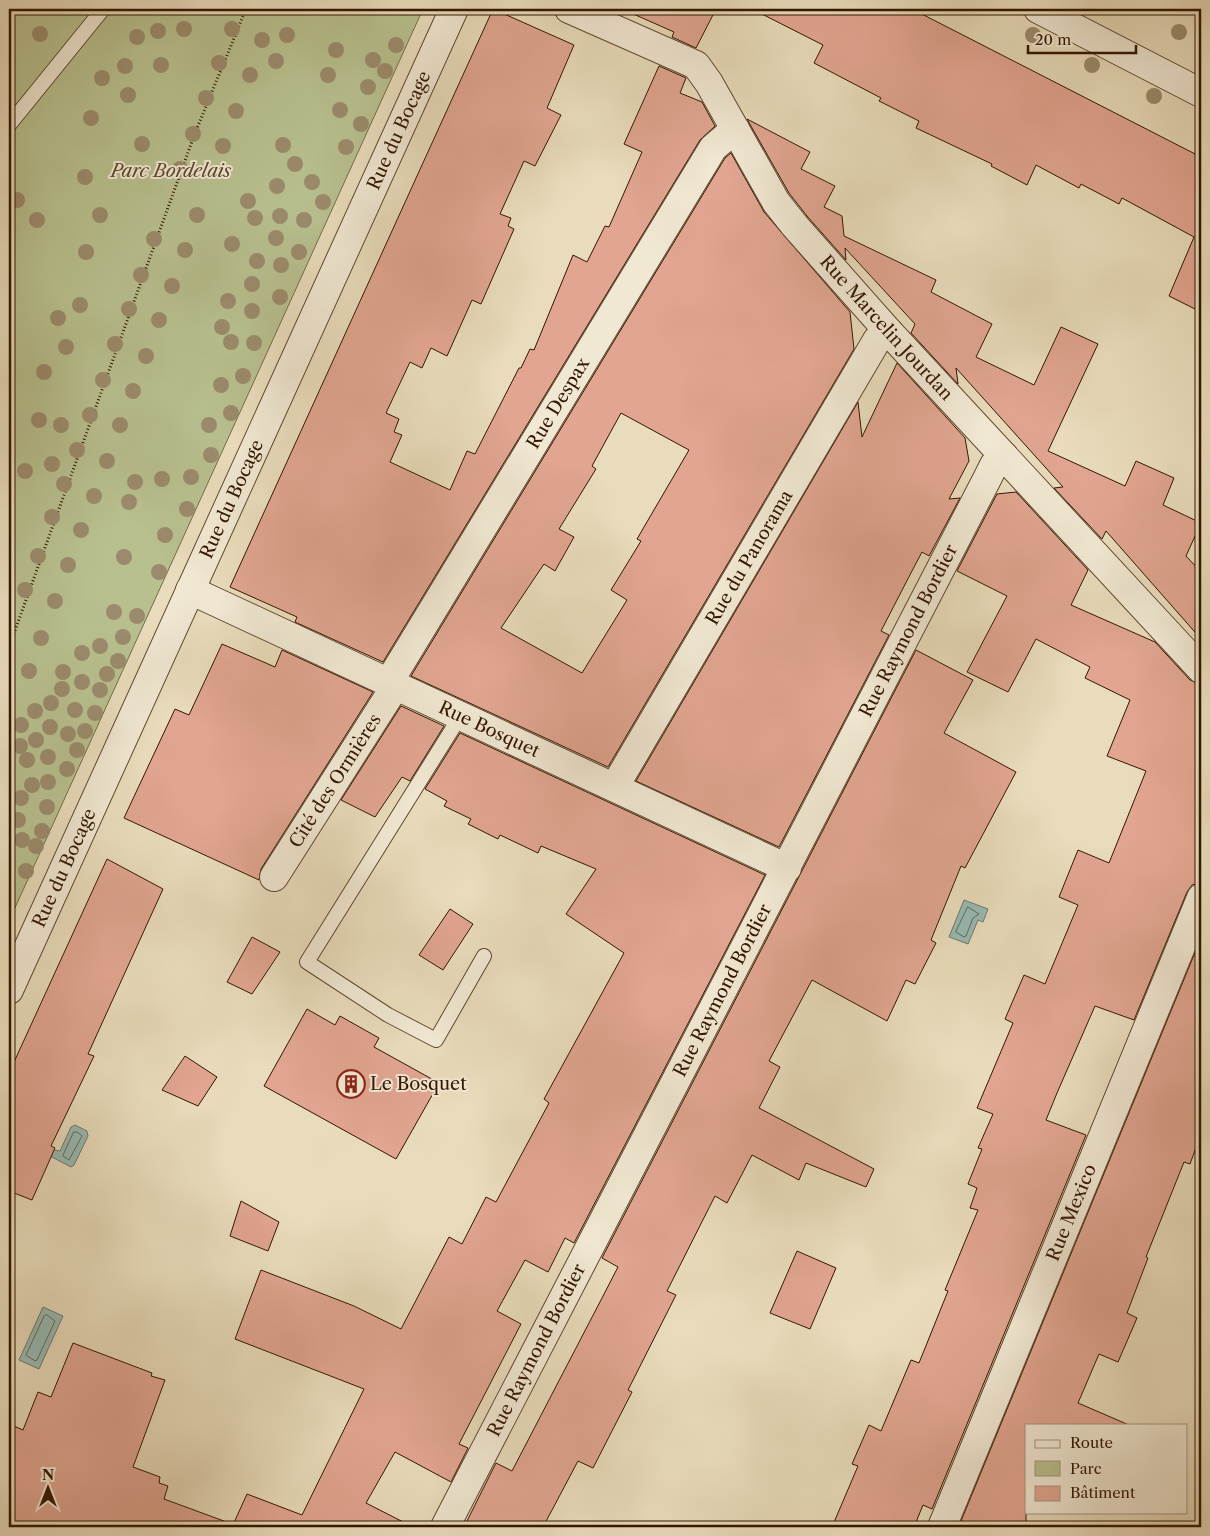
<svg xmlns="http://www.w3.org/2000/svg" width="1210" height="1536" font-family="'Libre Caslon Text',serif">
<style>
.green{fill:#b8c08f;stroke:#766b48}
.water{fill:#98bbb5;stroke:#70796d}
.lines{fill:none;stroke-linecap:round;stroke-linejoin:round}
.shore{stroke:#66685a;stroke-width:1}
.building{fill:#e1a591;stroke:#331600;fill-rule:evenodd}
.service-casing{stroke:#60482f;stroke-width:16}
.minor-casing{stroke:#60482f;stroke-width:30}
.path{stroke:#331600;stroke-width:3;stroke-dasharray:1 2.5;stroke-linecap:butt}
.service{stroke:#f1e8d3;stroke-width:14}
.minor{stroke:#f1e8d3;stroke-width:28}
.tree{fill:#9b8b6c}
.labels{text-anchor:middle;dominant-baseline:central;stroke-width:4;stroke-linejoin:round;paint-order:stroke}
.street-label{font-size:18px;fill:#331600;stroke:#f1e8d3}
.park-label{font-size:18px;font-style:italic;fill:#5b492b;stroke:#f1e8d3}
.poi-label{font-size:18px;fill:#331600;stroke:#f1e8d3;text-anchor:start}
</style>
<rect width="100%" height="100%" fill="#e9dcbc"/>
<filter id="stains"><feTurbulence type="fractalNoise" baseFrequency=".004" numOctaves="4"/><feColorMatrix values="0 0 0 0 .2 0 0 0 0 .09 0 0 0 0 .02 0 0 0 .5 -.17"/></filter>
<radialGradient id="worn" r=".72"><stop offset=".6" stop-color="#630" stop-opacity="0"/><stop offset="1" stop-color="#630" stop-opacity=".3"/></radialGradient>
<path class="green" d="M9,9h414l-414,912z"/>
<g class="water">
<path d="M964,900l24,9 -5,13 -5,-2 -10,24 -19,-7z"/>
<path d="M75,1125l12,6 1,5 -14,29 -3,2 -21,-11 3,-6 7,1 11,-24z"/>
<path d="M43,1307l20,9 -24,53 -20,-9z"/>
</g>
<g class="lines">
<g class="shore">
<path d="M968,907l11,7 -6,4 -7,18 -2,1 -8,-5z"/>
<path d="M74,1132h3l5,4 -13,24 -6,-4z"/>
<path d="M47,1315l8,6 -18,39 -2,1 -9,-6 18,-39z"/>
</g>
</g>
<g class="building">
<path d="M493,9l81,36 -27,63 14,7 -26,51 -11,-5 -24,53 11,4 -3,8 6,3 -33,75 -9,-4 -25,56 -16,-8 -9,20 -12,-6 -24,51 13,6 -5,13 8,3 -12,27 60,28 17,-39 8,3 44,-86h2l9,-19 4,1 39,-95 14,7 18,-36 4,1 33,-75 -18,-8 35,-78 27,12 -6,15 22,9 13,24 -15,14 -317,522 -88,-40 2,-5 -67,-30z"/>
<path d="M622,9h94l-20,39 -24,-11 2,-5z"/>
<path d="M752,9h160l289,148v155l-32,-16 25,-59 -72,-39 -3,6 -38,-20 -2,4 -43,-23 -9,20 -36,-19 1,-2 -76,-36 3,-7 -40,-20 2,-3 -67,-35 9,-18z"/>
<path d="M747,119l63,33 -9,17 34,17 -11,21 18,9 2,20 92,44 -5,12 61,32 -16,33 58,28 27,-58 37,17 -50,107 77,35 11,-25 38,17 -11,27 38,18 -15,33 15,16v67l-95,-108 -4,8 -48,-51 9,-1 -107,-119 2,16 -47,-51 4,-9 -70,-76 1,12 -39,-44 -18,-23z"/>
<path d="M731,153l33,59 86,100 4,37 -246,418 -197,-91 314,-518zM621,413l68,37 -52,89 4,2 -30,49 16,10 -45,73 -81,-45 43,-64 11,7 19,-34 -15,-8 37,-60 -4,-3z"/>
<path d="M897,363l68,75 4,23 -20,38 11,-1 -31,58 -7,-4 -9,17 -32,62 8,4 -110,212 -143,-66 222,-379 4,35z"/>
<path d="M1016,492l72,78 -17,35 84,37 35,38 11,4v199l-9,2 -5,7 -53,128 -39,-14 -38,87 -11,27 40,15 -154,374 -9,-4 -9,22h-82l26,-61 -6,-2 17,-39 12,6 30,-71 8,3 29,-72 -3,-1 33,-80 -8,-2 7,-20 -9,-4 14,-35 -4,-1 15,-34 -16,-6 36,-85 -8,-4 19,-44 21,9 33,-79 -19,-8 19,-47 31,13 37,-92 -39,-15 23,-56 -45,-22 5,-11 -54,-28 -28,53 -41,-20 40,-76 -50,-25 40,-77z"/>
<path d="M222,644l53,23 7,-17 91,42 -112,177 -2,11 -135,-62 51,-109 14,6z"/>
<path d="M916,650l57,30 -29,53 72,39 -51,96 -4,-2 -30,74 5,3 -21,41 -9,-4 -19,41 -75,-41 -43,81 11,6 -21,41 115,61 -8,18 -60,-24 -7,17 -47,-25 -25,48 -12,-7 -48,95 9,4 -48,95 4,2 -39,76 -15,-7 -35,66h-79l32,-64 16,8 90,-173 16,-31 -16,-9z"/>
<path d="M401,706l43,20 -34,55 -8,-4 -27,40 -34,-17z"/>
<path d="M460,733l305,142 -191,368 -9,-5 -17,34 -23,-12 -28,51 24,13 -62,120 9,4 -17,34 -56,-30 -29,51 47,24h-404v-103l14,6 15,-38 13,5 22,-54 79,30 -1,3 14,4 -32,87 27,10 -1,6 9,3 -4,13 68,25v3l15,-33 55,21 62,-126 -129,-50 26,-69 93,36 47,23 48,-92 13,7 24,-47 10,5 53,-99 -5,-4 80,-146 -58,-39 30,-45 -55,-23 -3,7 -38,-18 -2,4 -30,-15 3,-5 -27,-13 3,-5 -22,-12z"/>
<path d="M107,859l56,30 -75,165 6,2 -43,90 4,2 -23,52 -23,-9v-118z"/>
<path d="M450,909l23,15 -30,46 -24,-15z"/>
<path d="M252,937l28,15 -28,42 -25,-12z"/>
<path d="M1201,938v196l-11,30 -6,-2 -38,95 2,1 -21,55 10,5 -19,44 -19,-8 -21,49 51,22h-103v102h-49l-16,-6z"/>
<path d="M307,1009l28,16 5,-9 39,22 -5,9 65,36 -43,76 -132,-73z"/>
<path d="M185,1056l32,21 -19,29 -36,-16z"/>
<path d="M241,1201l38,21 -11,29 -38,-15z"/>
<path d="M797,1251l39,17 -26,61 -40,-16z"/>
</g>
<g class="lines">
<defs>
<g id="service">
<path d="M9,125l94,-116"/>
<path d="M461,715l-154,247 81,53 48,25 48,-84"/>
</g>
<g id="minor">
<path id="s1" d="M569,9l127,56 13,18 67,119 19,24 93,105 313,338"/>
<path d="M1038,9l163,84"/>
<path id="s2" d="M190,590l597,278"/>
<path id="s3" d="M389,682l324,-534 22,-19"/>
<path id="s4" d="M615,786l262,-446 11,-9"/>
<path id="s5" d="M274,877l122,-192"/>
<path id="s6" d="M9,990l445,-981"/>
<path id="s7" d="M445,1527l542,-1048 7,-14 10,-9"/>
<path id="s8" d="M942,1527l259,-629"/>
</g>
</defs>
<use href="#service" class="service-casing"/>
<use href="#minor" class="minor-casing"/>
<path class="path" d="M9,647l186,-514 51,-124"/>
<use href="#service" class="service"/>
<use href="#minor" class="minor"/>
</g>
<g class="tree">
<circle cx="184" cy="29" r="8"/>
<circle cx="232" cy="29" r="8"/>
<circle cx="158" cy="31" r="8"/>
<circle cx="1179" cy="32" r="8"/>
<circle cx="40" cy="34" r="8"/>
<circle cx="287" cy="35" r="8"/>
<circle cx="1033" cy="35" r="8"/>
<circle cx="137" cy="37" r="8"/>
<circle cx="262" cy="40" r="8"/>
<circle cx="396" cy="45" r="8"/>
<circle cx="336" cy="50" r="8"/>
<circle cx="373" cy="60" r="8"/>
<circle cx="276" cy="61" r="8"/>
<circle cx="219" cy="63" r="8"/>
<circle cx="161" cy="65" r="8"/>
<circle cx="1092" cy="65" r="8"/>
<circle cx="125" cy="66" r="8"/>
<circle cx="385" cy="71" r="8"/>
<circle cx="250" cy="75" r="8"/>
<circle cx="328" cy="75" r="8"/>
<circle cx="102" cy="78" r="8"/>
<circle cx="368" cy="87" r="8"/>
<circle cx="128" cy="95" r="8"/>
<circle cx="1154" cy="96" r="8"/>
<circle cx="206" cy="98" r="8"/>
<circle cx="340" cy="110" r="8"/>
<circle cx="236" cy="111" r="8"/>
<circle cx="91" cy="118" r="8"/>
<circle cx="361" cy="124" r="8"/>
<circle cx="193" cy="134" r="8"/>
<circle cx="142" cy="144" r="8"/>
<circle cx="283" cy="145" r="8"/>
<circle cx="223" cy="146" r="8"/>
<circle cx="346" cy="147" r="8"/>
<circle cx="295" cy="164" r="8"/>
<circle cx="180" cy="169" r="8"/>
<circle cx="85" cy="177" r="8"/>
<circle cx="312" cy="182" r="8"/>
<circle cx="277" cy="186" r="8"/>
<circle cx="17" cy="200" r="8"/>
<circle cx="248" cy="201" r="8"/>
<circle cx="323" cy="202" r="8"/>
<circle cx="100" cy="215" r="8"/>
<circle cx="197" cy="215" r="8"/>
<circle cx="280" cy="216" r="8"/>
<circle cx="255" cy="218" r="8"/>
<circle cx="37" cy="220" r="8"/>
<circle cx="304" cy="220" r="8"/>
<circle cx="276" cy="238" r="8"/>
<circle cx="154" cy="239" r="8"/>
<circle cx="232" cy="244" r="8"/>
<circle cx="185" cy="250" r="8"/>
<circle cx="86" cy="252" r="8"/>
<circle cx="299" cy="252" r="8"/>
<circle cx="257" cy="261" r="8"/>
<circle cx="281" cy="265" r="8"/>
<circle cx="141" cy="275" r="8"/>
<circle cx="252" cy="284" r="8"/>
<circle cx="172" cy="286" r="8"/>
<circle cx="280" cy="297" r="8"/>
<circle cx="228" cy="301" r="8"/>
<circle cx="80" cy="305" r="8"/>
<circle cx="129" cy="309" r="8"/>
<circle cx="252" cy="311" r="8"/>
<circle cx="58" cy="318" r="8"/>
<circle cx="159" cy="320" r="8"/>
<circle cx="222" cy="327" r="8"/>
<circle cx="231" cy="342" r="8"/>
<circle cx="254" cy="343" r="8"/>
<circle cx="115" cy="344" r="8"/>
<circle cx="66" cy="347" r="8"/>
<circle cx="146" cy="356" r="8"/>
<circle cx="44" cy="372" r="8"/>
<circle cx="243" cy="376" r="8"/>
<circle cx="103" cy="380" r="8"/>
<circle cx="221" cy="385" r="8"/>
<circle cx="133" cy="391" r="8"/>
<circle cx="231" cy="413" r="8"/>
<circle cx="90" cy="415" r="8"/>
<circle cx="39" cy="420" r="8"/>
<circle cx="61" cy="425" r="8"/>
<circle cx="120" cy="425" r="8"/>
<circle cx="209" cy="425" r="8"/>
<circle cx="77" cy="450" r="8"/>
<circle cx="211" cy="455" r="8"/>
<circle cx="107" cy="461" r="8"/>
<circle cx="52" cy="464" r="8"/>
<circle cx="25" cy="471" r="8"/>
<circle cx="191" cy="477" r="8"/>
<circle cx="162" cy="479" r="8"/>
<circle cx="135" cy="482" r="8"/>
<circle cx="64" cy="484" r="8"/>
<circle cx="94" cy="496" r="8"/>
<circle cx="129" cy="502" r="8"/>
<circle cx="187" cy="509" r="8"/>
<circle cx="52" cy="517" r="8"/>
<circle cx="81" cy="530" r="8"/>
<circle cx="165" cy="535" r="8"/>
<circle cx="38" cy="556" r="8"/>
<circle cx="124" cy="557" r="8"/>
<circle cx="68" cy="565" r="8"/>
<circle cx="159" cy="572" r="8"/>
<circle cx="25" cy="590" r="8"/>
<circle cx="55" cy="601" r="8"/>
<circle cx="114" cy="612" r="8"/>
<circle cx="137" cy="616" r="8"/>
<circle cx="123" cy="637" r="8"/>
<circle cx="41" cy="638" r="8"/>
<circle cx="100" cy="646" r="8"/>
<circle cx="82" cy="653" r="8"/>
<circle cx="118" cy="661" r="8"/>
<circle cx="29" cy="671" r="8"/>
<circle cx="63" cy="672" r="8"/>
<circle cx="107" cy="674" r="8"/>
<circle cx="82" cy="682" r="8"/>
<circle cx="62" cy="689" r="8"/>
<circle cx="100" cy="690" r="8"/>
<circle cx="51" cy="703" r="8"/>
<circle cx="75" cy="710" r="8"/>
<circle cx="35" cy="711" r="8"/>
<circle cx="95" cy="713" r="8"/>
<circle cx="21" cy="725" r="8"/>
<circle cx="50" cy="727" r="8"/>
<circle cx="85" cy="731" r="8"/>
<circle cx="68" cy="734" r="8"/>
<circle cx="36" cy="740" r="8"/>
<circle cx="20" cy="746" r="8"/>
<circle cx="77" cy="750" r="8"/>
<circle cx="48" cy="757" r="8"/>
<circle cx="27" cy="760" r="8"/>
<circle cx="67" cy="769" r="8"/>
<circle cx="48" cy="782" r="8"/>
<circle cx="32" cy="785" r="8"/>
<circle cx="21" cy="798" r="8"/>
<circle cx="47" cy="807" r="8"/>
<circle cx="18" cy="820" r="8"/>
<circle cx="42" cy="831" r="8"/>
<circle cx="22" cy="840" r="8"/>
<circle cx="36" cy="846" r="8"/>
<circle cx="26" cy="871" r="8"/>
</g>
<defs>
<symbol id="building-ring" viewBox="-11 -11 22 22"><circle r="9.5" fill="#f1e8d3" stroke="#8f2418" stroke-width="1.5"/><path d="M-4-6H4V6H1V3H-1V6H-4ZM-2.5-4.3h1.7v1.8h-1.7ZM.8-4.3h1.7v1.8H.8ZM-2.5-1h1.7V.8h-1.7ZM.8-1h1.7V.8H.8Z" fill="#8f2418"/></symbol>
</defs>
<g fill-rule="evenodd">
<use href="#building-ring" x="335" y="1068" width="32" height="32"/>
</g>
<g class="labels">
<g class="street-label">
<text stroke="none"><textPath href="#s6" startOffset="944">Rue du Bocage</textPath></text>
<text stroke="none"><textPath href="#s1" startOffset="465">Rue Marcelin Jourdan</textPath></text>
<text stroke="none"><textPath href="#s3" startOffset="326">Rue Despax</textPath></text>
<text stroke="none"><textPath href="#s6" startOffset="539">Rue du Bocage</textPath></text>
<text stroke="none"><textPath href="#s4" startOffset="265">Rue du Panorama</textPath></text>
<text stroke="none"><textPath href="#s7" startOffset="1009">Rue Raymond Bordier</textPath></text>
<text stroke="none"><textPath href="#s2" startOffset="330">Rue Bosquet</textPath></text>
<text stroke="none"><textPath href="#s5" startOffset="114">Cité des Ormières</textPath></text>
<text stroke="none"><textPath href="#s6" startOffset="134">Rue du Bocage</textPath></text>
<text stroke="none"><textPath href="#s7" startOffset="604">Rue Raymond Bordier</textPath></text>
<text stroke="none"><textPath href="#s8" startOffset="340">Rue Mexico</textPath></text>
<text stroke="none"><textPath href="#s7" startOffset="199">Rue Raymond Bordier</textPath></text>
</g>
<g class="park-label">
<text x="171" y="171">Parc Bordelais</text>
</g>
<g class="poi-label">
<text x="370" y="1084">Le Bosquet</text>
</g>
</g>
<rect width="1210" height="1536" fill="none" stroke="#e9dcbc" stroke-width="30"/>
<rect x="10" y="10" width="1190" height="1516" fill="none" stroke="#331600" stroke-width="2.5"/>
<rect x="15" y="15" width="1180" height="1506" fill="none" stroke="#331600"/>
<rect x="1025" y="1424" width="162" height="90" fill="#f1e8d3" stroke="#a5947f"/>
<rect x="1035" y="1440" width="25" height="8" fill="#f1e8d3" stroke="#a5947f"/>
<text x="1070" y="1448" font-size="15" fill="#331600">Route</text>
<rect x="1035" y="1461" width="25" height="15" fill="#b8c08f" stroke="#a5947f"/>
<text x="1070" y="1474" font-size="15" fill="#331600">Parc</text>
<rect x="1035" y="1486" width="25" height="15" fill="#e1a591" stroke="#a5947f"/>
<text x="1070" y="1498" font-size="15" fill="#331600">Bâtiment</text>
<g transform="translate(48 1488)" stroke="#f1e8d3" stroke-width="4" paint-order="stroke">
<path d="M0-4L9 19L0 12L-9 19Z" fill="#331600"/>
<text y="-8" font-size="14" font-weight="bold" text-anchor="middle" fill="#331600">N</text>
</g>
<path d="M1028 45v8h108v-8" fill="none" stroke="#331600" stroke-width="2.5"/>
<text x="1035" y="45" font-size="15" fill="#331600" stroke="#f1e8d3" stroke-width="4" paint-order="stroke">20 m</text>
<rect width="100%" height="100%" filter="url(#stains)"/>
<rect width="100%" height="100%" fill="url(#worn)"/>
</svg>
